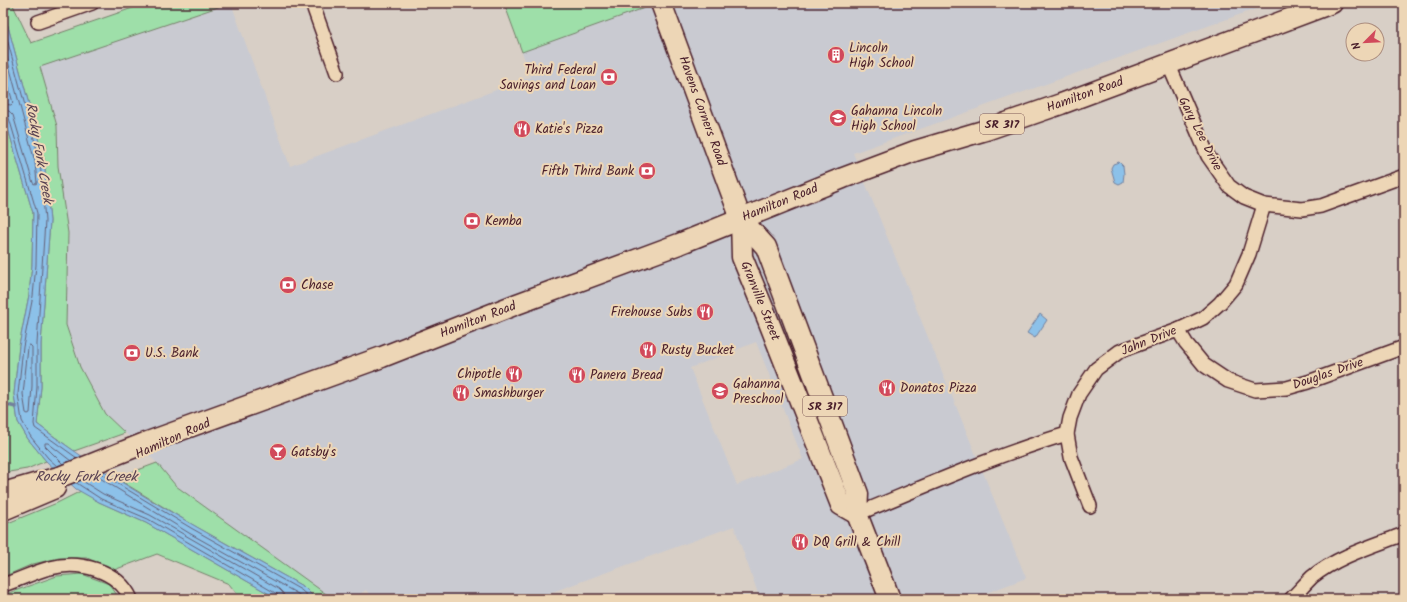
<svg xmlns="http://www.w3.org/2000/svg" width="1407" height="602" font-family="Kalam,sans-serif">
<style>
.built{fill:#c9cad1;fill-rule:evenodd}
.green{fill:#9edfa9;stroke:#747f6a}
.water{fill:#8cc1e9;stroke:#72809d}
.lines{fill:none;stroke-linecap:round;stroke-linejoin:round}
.shore{stroke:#646077;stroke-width:1}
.stream{stroke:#72809d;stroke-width:3.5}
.minor-casing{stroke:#4a1f2b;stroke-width:16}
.primary-casing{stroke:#4a1f2b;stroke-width:23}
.minor{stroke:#edd6b6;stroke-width:13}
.primary{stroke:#edd6b6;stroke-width:20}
.labels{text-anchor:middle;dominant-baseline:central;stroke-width:4;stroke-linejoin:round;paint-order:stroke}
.shield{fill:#edd6b6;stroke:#7b5655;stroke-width:1}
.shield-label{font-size:12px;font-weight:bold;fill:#4a1f2b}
.poi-label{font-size:13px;fill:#4a1f2b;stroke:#edd6b6;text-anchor:start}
.street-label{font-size:13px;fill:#4a1f2b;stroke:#edd6b6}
.water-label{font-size:14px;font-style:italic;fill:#573f51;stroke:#edd6b6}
</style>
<rect width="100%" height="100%" fill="#d8cfc6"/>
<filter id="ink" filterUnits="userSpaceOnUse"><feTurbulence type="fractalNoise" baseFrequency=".025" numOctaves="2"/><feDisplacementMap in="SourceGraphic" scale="8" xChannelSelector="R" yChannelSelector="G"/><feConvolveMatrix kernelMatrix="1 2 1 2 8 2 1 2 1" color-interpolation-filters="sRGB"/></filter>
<g filter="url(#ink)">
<path class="built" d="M231,3l59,163 241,-89 -9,-25 136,-49h614l-419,150 173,425 -56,21h-210l-26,-73 -201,73h-159l-8,-9 -13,9h-20l-157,-113 -19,-23 -52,-49 -25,-47 -14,-42 2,-92 -10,-67 -1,-40 -17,-59zM756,342l47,117 -66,26 -47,-117z"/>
<g class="green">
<path d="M3,3h9l19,40 116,-40h83l-190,64 17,59 1,40 10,67 -2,92 14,42 25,47 20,19 -51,18 -37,-27 4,-37v-43l9,-123 -6,-61 -41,-152z"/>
<path d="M504,3h141l2,4 -125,45z"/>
<path d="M3,112l30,101 -1,52 -3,30 -10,51 -5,48 4,28 10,17 18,22 -19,8 -24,4z"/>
<path d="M157,463l19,23 157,113h-17l-12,-12 -111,-62 -77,-47z"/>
<path d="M81,491l18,11 47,21 132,76h-37l-12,-15 -72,-30 -43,16 -27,-12h-28l-26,6 -30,13v-52l54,-22z"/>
<path d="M82,574l27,10 11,15h-117v-4l54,-19z"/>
</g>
<g class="water">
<path d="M3,8l41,152 6,61 -9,123v43l-4,37c83,63 176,112 267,163l12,12h-38l-132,-76 -47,-21 -23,-13 -30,-28 -18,-22 -10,-17 -4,-28 5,-48 10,-51 3,-30 1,-52 -30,-101z"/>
<path d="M1119,162l4,4 1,8 -1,8 -4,2 -4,-2 -4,-14 2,-4z"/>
<path d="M1040,314l7,6 -12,18 -8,-5z"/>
</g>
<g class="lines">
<g class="shore">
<path d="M3,24l37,137 5,60 -8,123v43l-3,37 1,4 42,30"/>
<path d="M3,43l32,119 2,21 -2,1 -2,-1 -20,-68 -4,-4 -6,-1"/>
<path d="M3,66l10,37 -2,2 -8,-1"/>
<path d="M3,115h4l2,3 28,95 -1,52 -3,31 -10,51 -5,47 4,27 9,16 17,21 9,8"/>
<path d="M30,345l2,2v39l-2,27 -2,1 -2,-1 -3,-19 5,-46z"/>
<path d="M63,464l-18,-18v-3h3l23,18"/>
<path d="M100,473l91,55 110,62 10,9"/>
<path d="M95,475l94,58 109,61 6,5"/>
<path d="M81,480l22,14 47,21 129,74 4,4 1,6"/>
<path d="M75,482l26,17 47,20 129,75 2,5"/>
</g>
<path class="stream" d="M3,404l13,3"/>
<defs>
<g id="minor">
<path d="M312,3l25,70"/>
<path d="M38,22l54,-19"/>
<path d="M1168,63l40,93 21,30 15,11 20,8 38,4 19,-3 83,-30"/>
<path d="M1178,330l8,13 18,22 24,16 27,9 32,-2 21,-6 96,-35"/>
<path d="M1090,506l-19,-49 -4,-23 3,-16 9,-24 17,-25 24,-18 58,-21 25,-12 17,-15 16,-19 13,-30 15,-49"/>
<path d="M857,514c69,-28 138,-59 210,-80"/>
<path d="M3,585c16,-5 31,-13 47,-17 29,-8 68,2 81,31"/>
<path d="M1291,599c7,-7 14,-15 21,-22 26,-21 61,-31 92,-43"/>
</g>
<g id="primary">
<path d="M661,3l80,216 1,38 26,63 73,185 16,9"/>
<path d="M741,219l25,28 92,247 -1,20 33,85"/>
<path d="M3,493l59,-17 83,-33 237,-86 135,-53 162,-60 164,-66 72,-27 71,-21 75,-26 271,-101"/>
<path d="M3,510l52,-22"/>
</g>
</defs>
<use href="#minor" class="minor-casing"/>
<use href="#primary" class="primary-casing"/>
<use href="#minor" class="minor"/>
<use href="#primary" class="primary"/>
</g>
</g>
<defs>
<symbol id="building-disc" viewBox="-11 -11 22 22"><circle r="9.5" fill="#d1495b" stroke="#edd6b6"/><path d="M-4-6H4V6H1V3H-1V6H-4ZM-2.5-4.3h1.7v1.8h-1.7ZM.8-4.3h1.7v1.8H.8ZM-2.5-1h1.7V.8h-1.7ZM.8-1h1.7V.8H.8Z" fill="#fff"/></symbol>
<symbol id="bank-disc" viewBox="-11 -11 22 22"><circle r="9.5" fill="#d1495b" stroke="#edd6b6"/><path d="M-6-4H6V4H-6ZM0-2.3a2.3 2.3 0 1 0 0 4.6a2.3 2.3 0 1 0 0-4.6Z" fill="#fff"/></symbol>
<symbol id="school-disc" viewBox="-11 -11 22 22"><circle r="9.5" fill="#d1495b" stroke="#edd6b6"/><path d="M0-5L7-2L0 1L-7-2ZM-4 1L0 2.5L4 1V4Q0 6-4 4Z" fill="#fff"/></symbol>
<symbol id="restaurant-disc" viewBox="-11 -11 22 22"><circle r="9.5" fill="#d1495b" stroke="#edd6b6"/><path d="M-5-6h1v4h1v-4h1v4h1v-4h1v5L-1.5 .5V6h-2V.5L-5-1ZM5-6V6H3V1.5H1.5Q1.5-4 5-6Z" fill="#fff"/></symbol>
<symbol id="bar-disc" viewBox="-11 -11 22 22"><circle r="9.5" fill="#d1495b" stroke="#edd6b6"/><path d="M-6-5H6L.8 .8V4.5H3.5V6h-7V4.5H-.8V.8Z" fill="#fff"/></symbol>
</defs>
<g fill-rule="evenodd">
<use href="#building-disc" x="826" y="45" width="20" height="20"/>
<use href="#bank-disc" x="599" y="67" width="20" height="20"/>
<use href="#school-disc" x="828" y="108" width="20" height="20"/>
<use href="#restaurant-disc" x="512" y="119" width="20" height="20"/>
<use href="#bank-disc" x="637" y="161" width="20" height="20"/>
<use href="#bank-disc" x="462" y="211" width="20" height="20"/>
<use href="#bank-disc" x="278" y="275" width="20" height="20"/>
<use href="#restaurant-disc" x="695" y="302" width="20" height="20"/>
<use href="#restaurant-disc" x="638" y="340" width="20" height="20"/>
<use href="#bank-disc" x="122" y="343" width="20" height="20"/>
<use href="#restaurant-disc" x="504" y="364" width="20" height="20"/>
<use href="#restaurant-disc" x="567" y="365" width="20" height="20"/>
<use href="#restaurant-disc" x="877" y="378" width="20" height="20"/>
<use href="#school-disc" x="710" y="381" width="20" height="20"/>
<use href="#restaurant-disc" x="451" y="383" width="20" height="20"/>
<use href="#bar-disc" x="268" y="442" width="20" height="20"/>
<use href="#restaurant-disc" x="790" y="532" width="20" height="20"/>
</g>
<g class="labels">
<g class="shield">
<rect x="980" y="114" width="44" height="20" rx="3"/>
<rect x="803" y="396" width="44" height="20" rx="3"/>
</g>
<g class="shield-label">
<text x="1002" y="124">SR 317</text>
<text x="825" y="406">SR 317</text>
</g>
<g class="poi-label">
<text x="849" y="48">Lincoln<tspan x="849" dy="15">High School</tspan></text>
<text x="596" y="70" text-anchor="end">Third Federal<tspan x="596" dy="15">Savings and Loan</tspan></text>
<text x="851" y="111">Gahanna Lincoln<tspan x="851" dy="15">High School</tspan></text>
<text x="535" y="129">Katie's Pizza</text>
<text x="634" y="171" text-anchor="end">Fifth Third Bank</text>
<text x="485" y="221">Kemba</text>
<text x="301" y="285">Chase</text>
<text x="692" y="312" text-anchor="end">Firehouse Subs</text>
<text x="661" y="350">Rusty Bucket</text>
<text x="145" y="353">U.S. Bank</text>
<text x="501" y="374" text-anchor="end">Chipotle</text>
<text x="590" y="375">Panera Bread</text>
<text x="733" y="384">Gahanna<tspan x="733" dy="15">Preschool</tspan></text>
<text x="900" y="388">Donatos Pizza</text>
<text x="474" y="393">Smashburger</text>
<text x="291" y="452">Gatsby's</text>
<text x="813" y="542">DQ Grill &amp; Chill</text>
</g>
<g class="street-label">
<text transform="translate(1085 95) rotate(-20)">Hamilton Road</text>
<text transform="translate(702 111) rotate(70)">Havens Corners Road</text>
<text transform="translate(1200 134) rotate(63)">Gary Lee Drive</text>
<text transform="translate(780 203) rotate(-22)">Hamilton Road</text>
<text transform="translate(760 301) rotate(68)">Granville Street</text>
<text transform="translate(478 320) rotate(-21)">Hamilton Road</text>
<text transform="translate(1149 341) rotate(-22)">Jahn Drive</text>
<text transform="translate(1328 374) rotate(-19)">Douglas Drive</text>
<text transform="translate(173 439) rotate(-24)">Hamilton Road</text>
</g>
<g class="water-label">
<text transform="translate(39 153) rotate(80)">Rocky Fork Creek</text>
<text x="86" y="477">Rocky Fork Creek</text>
</g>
</g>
<rect width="1407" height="602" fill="none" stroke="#edd6b6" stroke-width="16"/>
<rect x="8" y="8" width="1391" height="586" fill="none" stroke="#4a1f2b" stroke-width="1.5" filter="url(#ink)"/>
<g transform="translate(1365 42) rotate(246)"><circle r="19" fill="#edd6b6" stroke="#ac8d7e"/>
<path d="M0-3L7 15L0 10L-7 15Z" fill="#d1495b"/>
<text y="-6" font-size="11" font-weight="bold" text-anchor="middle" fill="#4a1f2b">N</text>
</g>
</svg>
